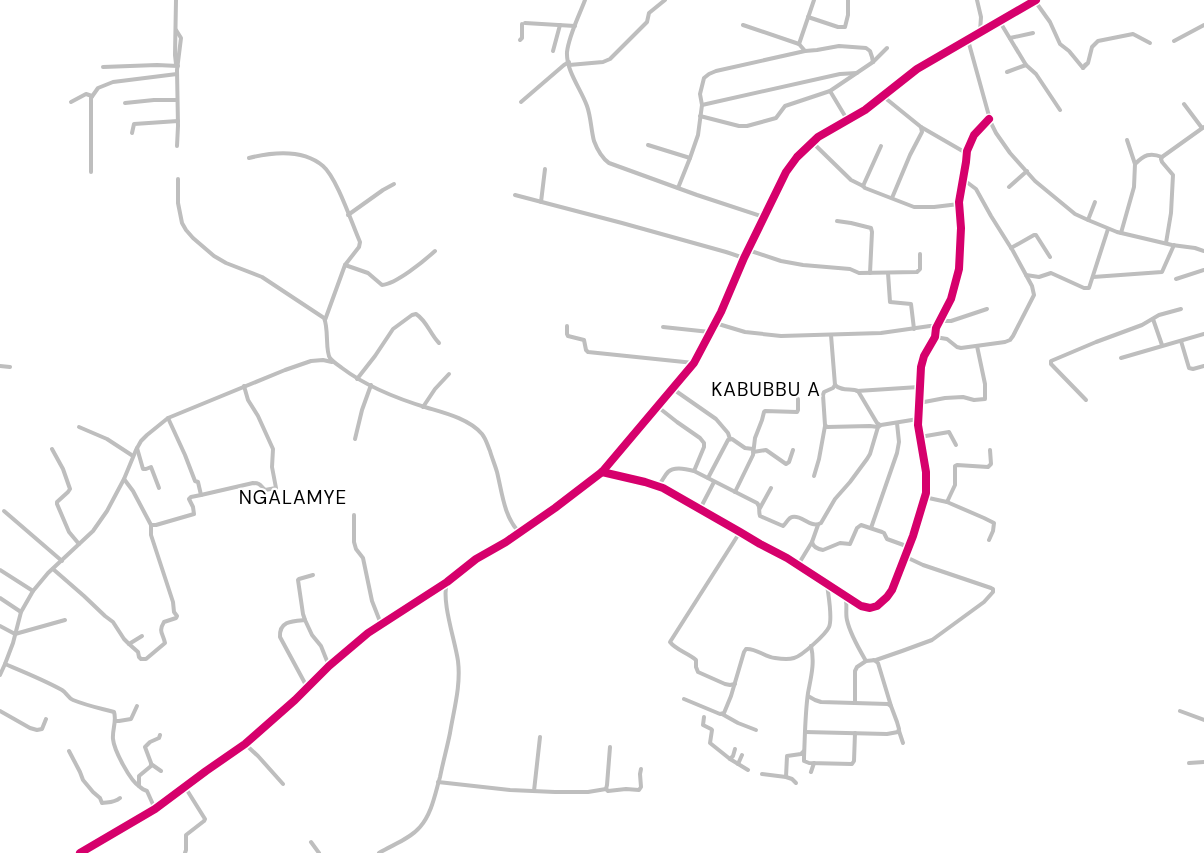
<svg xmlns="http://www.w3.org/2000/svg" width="1204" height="853" font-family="'DM Sans',sans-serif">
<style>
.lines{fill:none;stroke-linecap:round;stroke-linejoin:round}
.minor{stroke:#bebebe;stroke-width:4}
.cycleway-casing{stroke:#fff;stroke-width:11}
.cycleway{stroke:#d6006c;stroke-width:8}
.labels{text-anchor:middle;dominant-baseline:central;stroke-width:4.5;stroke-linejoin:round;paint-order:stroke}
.quarter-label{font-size:19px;letter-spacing:1px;fill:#000;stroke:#fff}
</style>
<rect width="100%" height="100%" fill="#fff"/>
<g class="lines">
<g class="minor">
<path d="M585,0c-6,16 -16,35 -18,52 -1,19 14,37 20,54 4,11 4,24 7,35 3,8 8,17 15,22l88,32 67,22"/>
<path d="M977,0l4,17 -1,15"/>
<path d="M1035,1l15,21 10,22 9,7 14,17"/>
<path d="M808,17l30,10h7l3,-12v-15"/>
<path d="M1000,22l26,43 10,9 24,36"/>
<path d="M525,23l50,3"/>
<path d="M743,25l56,19 6,7"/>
<path d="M176,30l5,8 -4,32 1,56 -1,20"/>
<path d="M1010,38l23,-5"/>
<path d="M520,40l2,-2v-14"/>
<path d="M968,40l21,76v3l7,14 14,20 25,28 40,33 13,6 29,12 55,13 23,3 9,3"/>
<path d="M1174,41l30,-16"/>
<path d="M799,44l15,-44"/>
<path d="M553,51l7,-26"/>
<path d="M1088,63l-5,5 2,-3 3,-2 4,-16 6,-6 35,-7 17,9"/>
<path d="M569,65l34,-3 7,-3 37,-37 2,-9 16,-13"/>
<path d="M103,67l54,-2 21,1 -2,-2 -1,-9 1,-55"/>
<path d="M1007,72l19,-7"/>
<path d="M830,91l18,30"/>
<path d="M884,97l37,30 45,26"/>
<path d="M71,102l15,-8 6,2"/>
<path d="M521,102l43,-37 5,-3"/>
<path d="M125,103l29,-3h22"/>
<path d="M1184,104l18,24"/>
<path d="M702,105l138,-31 17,-1"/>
<path d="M700,116l39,10h8l29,-8 9,-12 45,-15 43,-29 14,-14"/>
<path d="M132,133l2,-9 44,-3"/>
<path d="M1127,140l8,24"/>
<path d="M812,142l39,38 12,6 2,2 49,19h20l25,-3"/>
<path d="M648,145l42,13 -12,30"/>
<path d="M249,158c24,-6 54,-9 74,8 14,12 29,58 37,76l-1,5 -14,18 -20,55"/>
<path d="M690,158l8,-23 4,-30 -2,-11 4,-16 5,-4 7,-3 89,-20 12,-1 22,-4 27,2 4,3 2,6 1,5"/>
<path d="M91,172v-74l7,-10 15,-6 64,-8"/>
<path d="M178,179v24l4,20 4,7 7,8 21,18 12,7 36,14 62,41c5,11 1,33 6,40 3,4 8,7 12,10 25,19 56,31 86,40 17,5 41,11 54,26 4,5 5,10 8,17 2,7 5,14 7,21 5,20 7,45 22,60"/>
<path d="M863,186l18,-40"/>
<path d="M1009,187l18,-16"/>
<path d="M515,195l107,28 104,29 18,6"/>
<path d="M892,198l18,-43 12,-23 -1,-5"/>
<path d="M541,202l4,-33"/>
<path d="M348,215l35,-25 11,-6"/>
<path d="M1088,220l7,-18"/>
<path d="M837,221l14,2 20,5 1,4 -2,41"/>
<path d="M1121,233l13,-46 1,-23c9,-9 15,-12 27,-7"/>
<path d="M1166,243l5,-30 2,-38 -11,-13 -1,-3 1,-2 42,-30"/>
<path d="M1011,248l23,-13h2l14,22"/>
<path d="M748,250l33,11 22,4 47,4 9,4 58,-1 3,-3v-15"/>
<path d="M345,265l23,8 14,12c14,-1 42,-24 53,-34"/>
<path d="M888,273l2,29 21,2 3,25"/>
<path d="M1026,275l13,2 12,-4 33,15h5l19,-59"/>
<path d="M1093,277l69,-5 12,-27"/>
<path d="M1176,279l28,-9"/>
<path d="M1153,319l9,26"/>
<path d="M940,321h11l36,-12"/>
<path d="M715,323l30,9 36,4 100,-3 49,-7h4l2,2"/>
<path d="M567,326v8l1,2 16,4 2,10 2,2 106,11"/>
<path d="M663,327l47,5"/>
<path d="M831,335l4,50"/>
<path d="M935,337l12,2 10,8 4,1 44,-6 5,-2 3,-4 21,-41 -2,-9 -19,-35 -22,-35 -15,-27 -8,-6 -6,-1"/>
<path d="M1181,341l8,27 4,1 11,-3"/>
<path d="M1121,358l83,-24"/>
<path d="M0,366l10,1"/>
<path d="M357,379l18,-23 18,-27 19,-14 4,-1c11,7 14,20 23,29"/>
<path d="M835,385l-2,3 -9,4 -1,3 2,30 2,2 43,-1 8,1"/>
<path d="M835,385c7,7 16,3 23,6l19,32 3,2"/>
<path d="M673,389l43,30 12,14 2,6"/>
<path d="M857,391l62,-4"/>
<path d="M1086,400l-35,-36v-3l45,-19 46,-17 17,-10 22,-6"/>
<path d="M919,403l26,-5 18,-1 11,3 11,-1v-15l-8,-38"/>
<path d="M423,407l12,-18 14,-15"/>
<path d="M658,407l19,15 23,16 4,5v4l-10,24"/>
<path d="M79,427l28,12 26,17"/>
<path d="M920,437l29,-5 7,13"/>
<path d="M355,439l7,-29 9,-25"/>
<path d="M137,448l6,21h3l5,-2 8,21"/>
<path d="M52,449l11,20 7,20 -2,3 -11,10v2l12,28 10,12"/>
<path d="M753,452l13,-2 20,14 3,-2 4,-12"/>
<path d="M602,472l43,10 18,6 77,44 20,12 27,14 74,48 9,2 7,-2 10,-9 5,-7 21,-54 13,-43v-21l-8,-47 3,-58 3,-11 11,-19 1,-9 15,-29 8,-30 2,-41 -2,-26 7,-40 1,-11 7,-16 15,-16"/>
<path d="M814,476l5,-17 6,-33"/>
<path d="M708,478l20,-38 4,-1 13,9 8,1"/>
<path d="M124,479l9,12 18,34v10l22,67 1,10 3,4 -1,2 -12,4c-6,10 -1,11 1,21l-19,16h-5l-2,-2 -1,-5 -9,-8"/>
<path d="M658,486c4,-4 6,-10 10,-14 6,-6 19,-3 26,-1l63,32c4,4 1,8 3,13l23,10c3,-2 5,-8 9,-9 10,-3 18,12 29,6l14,-24 15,-17 17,-23 3,-5 8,-27 3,-2 37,-6"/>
<path d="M735,492l18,-37 2,-17 7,-18 2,-8 1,-1 32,1 1,-2v-11"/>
<path d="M201,495l52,-12c7,0 7,2 12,7l11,-2 -4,-21 1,-18 -15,-33 -10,-16 -4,-14"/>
<path d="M924,497l23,5 37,16 10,5 -1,8 -4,9"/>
<path d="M947,502l8,-17v-19l2,-1 31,2 3,-3 -1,-14"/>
<path d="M760,508l11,-20"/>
<path d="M700,509l14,-27"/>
<path d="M4,511l58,50"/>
<path d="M354,515v27l2,7 7,9 9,43 9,23"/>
<path d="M151,525h5l38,-11 -1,-7 -4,-8 2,-2 10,-2 -3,-13 -3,-1 -10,-26 -17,-37"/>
<path d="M818,525l-6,17c1,5 6,7 11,8l17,-7 10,1 7,-16 4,-3 21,7 2,1 3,6 22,8"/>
<path d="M871,528l26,-75 2,-11 -2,-19"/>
<path d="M798,565l14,-23"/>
<path d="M53,569l31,27 21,20 8,6 11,17 5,5 13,-8"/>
<path d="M0,570l33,21"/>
<path d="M845,596c3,7 0,16 2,24 3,14 12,29 19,41"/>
<path d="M0,598l21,14"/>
<path d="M305,620l-2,-6 -5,-34 1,-1 14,-4"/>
<path d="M0,626l15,8 50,-14"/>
<path d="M811,646c4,17 0,31 -3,47 -3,21 -3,43 -4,64v4l5,2 43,1 2,-3 1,-28"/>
<path d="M5,664c19,8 39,16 57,26 5,3 6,8 11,10 15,6 26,8 41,12 3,9 -2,18 -1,27 1,11 17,42 27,48 2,2 4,3 7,4l8,18"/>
<path d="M0,675l5,-11 8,-21 8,-31 12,-21 15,-18 45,-42 14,-20 17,-32 12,-29 5,-9 6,-6 21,-17 117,-48 26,-9 12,-1 9,2"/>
<path d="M735,684l-5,1 -5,-1 -27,-12 -2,-5v-7c-8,-7 -20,-10 -26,-18l70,-110"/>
<path d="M307,687l-27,-50c-1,-16 12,-16 25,-17l7,15 9,11 8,20"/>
<path d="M808,696l7,4 6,2 67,2 3,2"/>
<path d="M684,699l36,15 4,-1 7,-17 13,-44 2,-3c10,-1 19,8 29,9 6,1 13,2 19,0 8,-2 32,-24 35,-31 4,-9 -1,-33 -2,-43"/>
<path d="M855,703v-32l2,-4 9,-6 10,-1 26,-9 30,-11 52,-38 9,-10v-3l-2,-1 -68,-23 -17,-8"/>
<path d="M0,711l30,17 7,2 5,-1 4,-10"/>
<path d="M1180,711l24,9"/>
<path d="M722,714l16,9 18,7"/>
<path d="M704,717l-1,8 8,4 1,1 -2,13 20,16 3,-3 2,-7"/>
<path d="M115,721h4l12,-2 6,-13"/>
<path d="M899,731l4,12"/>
<path d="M805,732l82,2 11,-2 1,-3 -2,-7 -6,-16 -13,-43 -4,-3"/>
<path d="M245,744l13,12 25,28"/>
<path d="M69,751l11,21 3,8 10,12 7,6 2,5c7,-1 12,0 18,-5"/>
<path d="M730,759l18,11"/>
<path d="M1189,763l15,-1"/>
<path d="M151,764l10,7"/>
<path d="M738,764l4,-9"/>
<path d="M811,772l3,-9"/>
<path d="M762,774l24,3 1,-21 14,-2 3,-3"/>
<path d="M786,777l6,2 4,4"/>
<path d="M438,782l72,8 45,2h33l18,-3 1,-4 3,-38"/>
<path d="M139,786v-10l12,-10v-3l-6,-16 5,-5 9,-4 1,-3"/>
<path d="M606,789l2,2 18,-2 13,1 2,-3 -1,-13 1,-5"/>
<path d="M534,791l6,-54"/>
<path d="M311,842l8,11"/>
<path d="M80,853l75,-44 51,-38 39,-27 50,-44 34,-34 39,-33 79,-51 29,-23 30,-17 49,-34 47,-36 92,-109 27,-51 23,-54 42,-86 11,-15 21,-20 47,-27 52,-41 119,-69"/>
<path d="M185,853l1,-3v-15l18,-14 1,-2 -20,-32"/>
<path d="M379,853c13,-8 31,-14 41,-26 12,-14 15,-33 20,-50 3,-15 7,-29 10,-44 4,-24 11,-48 8,-72 -3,-21 -17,-60 -11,-79"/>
</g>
<defs>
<g id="cycleway">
<path d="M602,472l43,10 18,6 77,44 20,12 27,14 74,48 9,2 7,-2 10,-9 5,-7 21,-54 13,-43v-21l-8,-47 3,-58 3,-11 11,-19 1,-9 15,-29 8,-30 2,-41 -2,-26 7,-40 1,-11 7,-16 15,-16"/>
<path d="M80,853l75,-44 51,-38 39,-27 50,-44 34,-34 39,-33 79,-51 29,-23 30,-17 49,-34 47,-36 92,-109 27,-51 23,-54 42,-86 11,-15 21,-20 47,-27 52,-41 119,-69"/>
</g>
</defs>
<use href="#cycleway" class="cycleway-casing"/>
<use href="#cycleway" class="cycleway"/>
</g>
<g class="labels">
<g class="quarter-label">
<text x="766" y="389">KABUBBU A</text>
<text x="293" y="497">NGALAMYE</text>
</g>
</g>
</svg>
